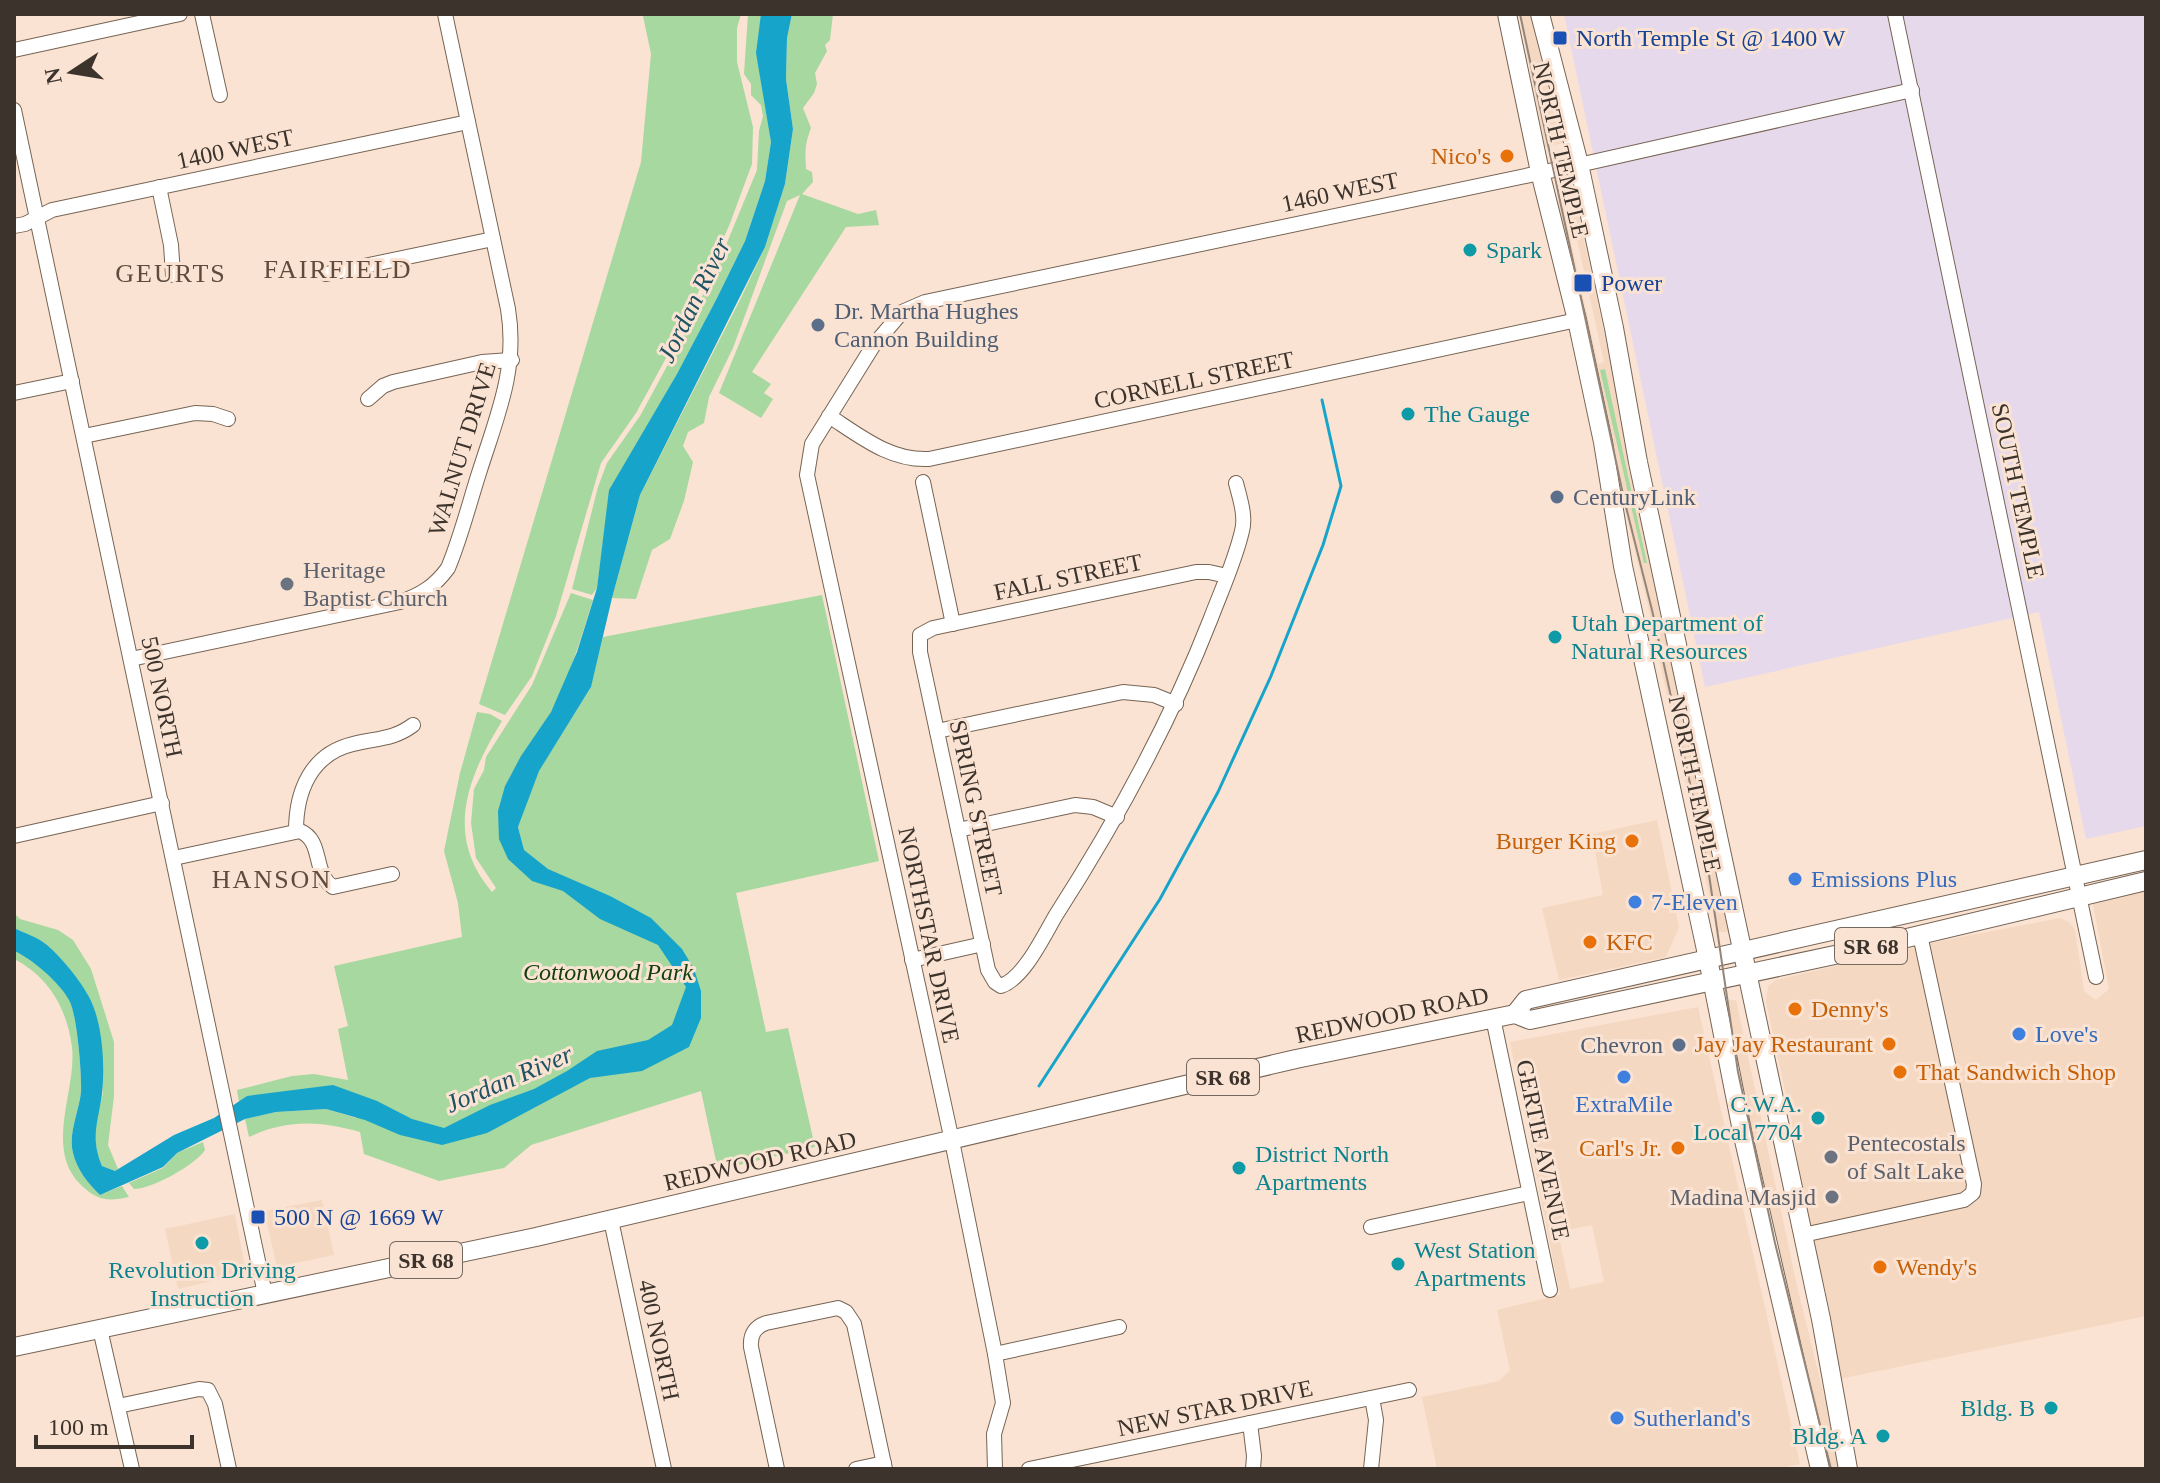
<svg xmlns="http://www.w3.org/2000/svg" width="2160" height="1483" font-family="Georgia,serif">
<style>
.built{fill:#f5d8c1;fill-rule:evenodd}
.industrial{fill:#e7d9ec}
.green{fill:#a6d89f}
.water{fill:#17a4cb}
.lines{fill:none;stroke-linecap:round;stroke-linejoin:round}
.stream{stroke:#17a4cb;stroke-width:3}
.minor-casing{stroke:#776454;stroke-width:16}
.major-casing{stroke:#776454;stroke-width:20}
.minor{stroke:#fff;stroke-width:14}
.major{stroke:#fff;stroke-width:18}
.tram{stroke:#958579;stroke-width:2}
.transit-dot{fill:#1a4fb4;stroke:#fae3d2;stroke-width:3}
.food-dot{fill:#e8710a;stroke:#fae3d2;stroke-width:3}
.culture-dot{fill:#0f9aa8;stroke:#fae3d2;stroke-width:3}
.service-dot{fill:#5c6f8a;stroke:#fae3d2;stroke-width:3}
.worship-dot{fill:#6b7280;stroke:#fae3d2;stroke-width:3}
.shop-dot{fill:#3f7fe0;stroke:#fae3d2;stroke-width:3}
.labels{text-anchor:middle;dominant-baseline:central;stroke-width:6;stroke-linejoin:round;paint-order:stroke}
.shield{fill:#fae3d2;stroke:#75685e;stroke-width:2}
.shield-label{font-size:22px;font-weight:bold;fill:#3c332c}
.transit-label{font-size:24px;fill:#164399;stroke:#fae3d2;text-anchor:start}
.street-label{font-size:24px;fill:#3c332c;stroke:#fae3d2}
.food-label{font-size:24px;fill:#c56008;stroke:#fae3d2;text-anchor:end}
.culture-label{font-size:24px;fill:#0d838f;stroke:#fae3d2;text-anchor:start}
.service-label{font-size:24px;fill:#4e5e75;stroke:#fae3d2;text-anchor:start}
.worship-label{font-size:24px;fill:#5b616d;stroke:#fae3d2;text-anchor:start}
.shop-label{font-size:24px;fill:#366cbe;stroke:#fae3d2;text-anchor:start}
.park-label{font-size:24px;font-style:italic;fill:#133e0d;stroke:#fae3d2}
.neighbourhood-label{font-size:26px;letter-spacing:2px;fill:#5e4b3d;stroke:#fae3d2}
.water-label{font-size:26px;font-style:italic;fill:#1f5263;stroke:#fae3d2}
</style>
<rect width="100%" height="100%" fill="#fae3d2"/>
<g class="built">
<path d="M1519,14h15l30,129 -19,4z"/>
<path d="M1575,197l147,685 8,50h-13l-70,-331 -27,-112 -63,-288zM1568,199l36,163 -6,2 -36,-162zM1605,369l42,193 -2,1 -29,-120z"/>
<path d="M1657,820l22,107 -13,30 -107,23 -17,-72 61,-13 -11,-61z"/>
<path d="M2146,891v425l-307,63 -35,-171 -12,-85 -26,-121 2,-16 8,-6 170,-40 114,-22 9,4 6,8 9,61 12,9 13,-11 -16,-85z"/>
<path d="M1724,1000h12l61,286 45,183h-14l-42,-168z"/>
<path d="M1698,1007l102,457 -22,5h-341l-15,-72 77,-16 11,-11 -13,-60 63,-15 -50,-253zM1592,1225l12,57 -34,7 -12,-57z"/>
<path d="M322,1200l12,55 -57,12 -13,-56z"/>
<path d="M235,1214l11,59 -68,16 -13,-60z"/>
</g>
<path class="industrial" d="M1564,14h582v812l-60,13 -47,-227 -334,75z"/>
<g class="green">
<path d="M649,14h92l-4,14v34l16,65 -1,37 -23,62 -52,112 -41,75 -35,50 -45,153 -24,60 -27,39 -26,-11 162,-542 10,-108 -8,-38z"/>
<path d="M748,14h13l5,88 5,40 -6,39 -20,60 -28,57 -40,77 -67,114 -13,99 -5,7 -20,-6 26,-102 9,-24 33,-47 45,-83 41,-88 31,-75 2,-39 4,-15 -2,-11 -10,-10v-11l-7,-10z"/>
<path d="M792,14h41l-3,26 -5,5 2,6 -12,22 2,11 -3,9 -11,15 8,20c-6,16 -6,22 -5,41l6,3 1,10 -11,12 56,20 18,-4 3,15 -33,2 -94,145 19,12 -7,9 9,6 -12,19 -42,-25 81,-198 -13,6 -54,147 -24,49 -5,26 -16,9 -5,14 10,16 -9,39 -14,38 -18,11 -16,49 -24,-1 28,-103 101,-197 24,-51 20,-63 8,-55 -7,-50 1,-41z"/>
<path d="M1605,369l42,194h-3l-44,-193z"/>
<path d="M571,593l22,7c-12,37 -23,77 -42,112 -14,25 -32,48 -46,74l19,64 -6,-23 9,-26 12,-31 51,-81 13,-52 219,-42 57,266 -143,32 30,139 22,-4 27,119 -97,23 -17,-79 -170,54 -27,23 -65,13 -75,-27 -4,-22c-40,-11 -73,-13 -111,5l-4,-18 31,-7 50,-3 30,9 -5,-26 -104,4 -8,6 -2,-12 55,-14 22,-2 34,6 -10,-51 10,-3 -14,-60 128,-29 -4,-34 -14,-52 16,-78 17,-61 13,2 12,7c-35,57 -58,115 -10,171l4,-4 -20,-30 -5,-35 3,-34 10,-19 2,-13 46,-72z"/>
<path d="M14,913l6,6 38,11 15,10 18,29 23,73v54l-6,49 10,24 -3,2 -13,-5 -5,-13 -3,-25 9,-35 -5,-66 -53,-84 -31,-15z"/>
<path d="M14,951c16,6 47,33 55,48 8,14 13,76 12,93 -2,20 -13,41 -8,61 4,17 15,29 27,42l22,-9 7,11c-22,5 -33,3 -49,-13 -36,-37 -3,-94 -8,-137 -5,-39 -24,-71 -58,-88z"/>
<path d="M203,1142l2,8c-10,15 -53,39 -71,39l-5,-6 34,-15 14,-15z"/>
</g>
<path class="water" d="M761,14h31l-5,24 -1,41 7,50 -8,55 -20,63 -125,248 -28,103 -21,89 -52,84 -21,56 6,23 24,19 62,27 41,22 31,31 12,20 7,22v27l-12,29 -47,24 -52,7 -103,55 -45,12 -42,-10 -35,-15 -39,-11 -50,3 -31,7 -68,34 -14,14 -63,28c-12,-12 -23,-25 -27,-42 -5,-20 6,-41 8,-61 1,-17 -4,-79 -12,-92 -8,-16 -39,-43 -55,-49v-23c10,5 24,9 33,17 15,13 33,35 42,52 14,26 16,69 13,97 -4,29 -12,43 0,72l13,5 59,-36 40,-17 33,-22 86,-11 44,16 35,18 32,9 46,-23 44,-16 33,-18 30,-20 51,-11 24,-15 14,-38 -28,-42 -58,-26 -37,-28 -31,-10 -24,-22 -9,-20 -1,-28 7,-25 16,-30 30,-44 26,-60 20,-64 12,-98 68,-116 40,-76 28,-57 20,-60 6,-39 -15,-89z"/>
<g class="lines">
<path class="stream" d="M1039,1086l121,-187 58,-107 53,-116 52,-131 18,-59 -19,-86"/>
<defs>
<g id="minor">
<path d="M202,14l18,81"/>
<path d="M1895,14l201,963"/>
<path d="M14,50l166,-36"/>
<path d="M14,110l251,1184"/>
<path d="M159,187l12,58 2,30"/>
<path d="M14,226l11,-2 27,-14 416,-88"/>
<path d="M326,274l167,-35"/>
<path d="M14,393l58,-12"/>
<path d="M368,399l15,-13 10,-4 89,-20 30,-2"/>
<path d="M829,416c31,20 61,45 100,43l648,-139"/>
<path d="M84,436l111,-23 18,1 15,5"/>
<path d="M923,482l30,142"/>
<path d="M1227,576l-18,-4h-13l-263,56 -13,7v17l68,318 7,12 6,4c23,-8 42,-49 55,-71 61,-95 114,-192 155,-297 11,-29 24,-57 31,-87 4,-15 -2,-32 -6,-48"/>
<path d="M131,659l269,-57c21,-7 35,-16 48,-34 13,-31 21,-64 31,-95 18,-57 39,-104 29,-164l-63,-295"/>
<path d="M937,731l186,-39 31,3 22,9"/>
<path d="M958,830l117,-25 18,2 24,10"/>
<path d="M296,831c0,-40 15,-77 57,-87 23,-6 40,-4 60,-19"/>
<path d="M14,836l148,-33"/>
<path d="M174,858l126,-27c24,10 12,42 33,56l59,-13"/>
<path d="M912,960l71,-16"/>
<path d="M1493,1018l57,272"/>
<path d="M611,1220l53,249"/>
<path d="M1371,1227l158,-34"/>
<path d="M1803,1235l161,-35 9,-7 1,-9 -54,-249"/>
<path d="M100,1329l32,140"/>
<path d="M995,1354l124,-27"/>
<path d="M118,1406l81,-17 9,1 7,14 14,65"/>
<path d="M1250,1423l4,33 -1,13"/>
<path d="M777,1469l-26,-122c-1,-13 4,-20 15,-24l72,-15 8,4 8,12 31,145"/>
<path d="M856,1469l28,-6"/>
<path d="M995,1469l-1,-35 9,-31 -8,-49 -43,-213 -145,-666 5,-31 61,-98 29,-34 23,-10 667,-140 320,-72"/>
<path d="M1029,1469l380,-79"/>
<path d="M1371,1469l5,-49 -4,-22"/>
</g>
<g id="major">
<path d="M1507,14l33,158 37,148 26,122 20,124 85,393 35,177 77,333"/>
<path d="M1540,14l39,150 35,164 24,134 183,857 27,150"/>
<path d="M1515,1014l11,-14 620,-140"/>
<path d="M14,1347l522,-110 760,-178 219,-45 15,6 314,-67 302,-72"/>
</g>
</defs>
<use href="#minor" class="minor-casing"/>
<use href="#major" class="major-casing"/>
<use href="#minor" class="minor"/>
<use href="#major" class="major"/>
<path class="tram" d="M1520,14l104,485 28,111 55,251 31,211 37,171 56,226"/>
</g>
<g class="transit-dot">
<rect x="1552" y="30" width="16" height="16" rx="4"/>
<rect x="1573" y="273" width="20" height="20" rx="4"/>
<rect x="250" y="1209" width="16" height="16" rx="4"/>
</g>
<g class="food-dot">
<circle cx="1507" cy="156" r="8"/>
<circle cx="1632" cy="841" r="8"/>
<circle cx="1590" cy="942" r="8"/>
<circle cx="1795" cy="1009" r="8"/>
<circle cx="1889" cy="1044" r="8"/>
<circle cx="1900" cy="1072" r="8"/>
<circle cx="1678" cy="1148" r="8"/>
<circle cx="1880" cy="1267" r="8"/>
</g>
<g class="culture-dot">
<circle cx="1470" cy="250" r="8"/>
<circle cx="1408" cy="414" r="8"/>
<circle cx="1555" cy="637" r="8"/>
<circle cx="1818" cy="1118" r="8"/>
<circle cx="1239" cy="1168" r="8"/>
<circle cx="202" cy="1243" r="8"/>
<circle cx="1398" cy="1264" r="8"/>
<circle cx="2051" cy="1408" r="8"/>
<circle cx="1883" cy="1436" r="8"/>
</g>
<g class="service-dot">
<circle cx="818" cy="325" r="8"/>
<circle cx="1557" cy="497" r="8"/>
<circle cx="1679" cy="1045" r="8"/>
</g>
<g class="worship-dot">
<circle cx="287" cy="584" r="8"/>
<circle cx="1831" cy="1157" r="8"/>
<circle cx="1832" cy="1197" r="8"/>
</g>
<g class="shop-dot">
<circle cx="1795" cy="879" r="8"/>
<circle cx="1635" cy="902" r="8"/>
<circle cx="2019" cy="1034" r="8"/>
<circle cx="1624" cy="1077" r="8"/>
<circle cx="1617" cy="1418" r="8"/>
</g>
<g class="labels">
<g class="shield">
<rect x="1835" y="928" width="72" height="36" rx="6"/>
<rect x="1187" y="1059" width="72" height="36" rx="6"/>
<rect x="390" y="1242" width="72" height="36" rx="6"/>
</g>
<g class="shield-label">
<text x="1871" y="946">SR 68</text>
<text x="1223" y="1077">SR 68</text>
<text x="426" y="1260">SR 68</text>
</g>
<g class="transit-label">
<text x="1576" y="38">North Temple St @ 1400 W</text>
<text x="1601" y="283">Power</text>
<text x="274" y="1217">500 N @ 1669 W</text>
</g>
<g class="street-label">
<text transform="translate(235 149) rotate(-12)">1400 WEST</text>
<text transform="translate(1561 150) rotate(77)">NORTH TEMPLE</text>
<text transform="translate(1340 192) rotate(-12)">1460 WEST</text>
<text transform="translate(1194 380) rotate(-12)">CORNELL STREET</text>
<text transform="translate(462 449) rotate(-73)">WALNUT DRIVE</text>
<text transform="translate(2018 491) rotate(78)">SOUTH TEMPLE</text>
<text transform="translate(1068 577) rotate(-12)">FALL STREET</text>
<text transform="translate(162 697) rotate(78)">500 NORTH</text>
<text transform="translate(1695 784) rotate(78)">NORTH TEMPLE</text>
<text transform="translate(976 808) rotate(78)">SPRING STREET</text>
<text transform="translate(929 935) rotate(78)">NORTHSTAR DRIVE</text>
<text transform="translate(1392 1015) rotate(-12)">REDWOOD ROAD</text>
<text transform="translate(1543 1150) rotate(78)">GERTIE AVENUE</text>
<text transform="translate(760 1161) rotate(-13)">REDWOOD ROAD</text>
<text transform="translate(659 1340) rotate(78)">400 NORTH</text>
<text transform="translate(1215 1408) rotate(-12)">NEW STAR DRIVE</text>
</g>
<g class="food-label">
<text x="1491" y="156">Nico's</text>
<text x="1616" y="841">Burger King</text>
<text x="1606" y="942" text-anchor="start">KFC</text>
<text x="1811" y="1009" text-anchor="start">Denny's</text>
<text x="1873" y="1044">Jay Jay Restaurant</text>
<text x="1916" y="1072" text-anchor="start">That Sandwich Shop</text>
<text x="1662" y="1148">Carl's Jr.</text>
<text x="1896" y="1267" text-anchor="start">Wendy's</text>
</g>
<g class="culture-label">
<text x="1486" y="250">Spark</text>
<text x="1424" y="414">The Gauge</text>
<text x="1571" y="623">Utah Department of<tspan x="1571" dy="28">Natural Resources</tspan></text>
<text x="1802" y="1104" text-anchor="end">C.W.A.<tspan x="1802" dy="28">Local 7704</tspan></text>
<text x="1255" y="1154">District North<tspan x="1255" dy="28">Apartments</tspan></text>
<text x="1414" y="1250">West Station<tspan x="1414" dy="28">Apartments</tspan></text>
<text x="202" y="1270" text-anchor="middle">Revolution Driving<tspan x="202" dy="28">Instruction</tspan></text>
<text x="2035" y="1408" text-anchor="end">Bldg. B</text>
<text x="1867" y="1436" text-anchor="end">Bldg. A</text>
</g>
<g class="service-label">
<text x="834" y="311">Dr. Martha Hughes<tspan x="834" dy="28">Cannon Building</tspan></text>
<text x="1573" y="497">CenturyLink</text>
<text x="1663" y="1045" text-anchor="end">Chevron</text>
</g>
<g class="worship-label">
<text x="303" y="570">Heritage<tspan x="303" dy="28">Baptist Church</tspan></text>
<text x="1847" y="1143">Pentecostals<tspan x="1847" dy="28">of Salt Lake</tspan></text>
<text x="1816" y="1197" text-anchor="end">Madina Masjid</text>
</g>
<g class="shop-label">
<text x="1811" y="879">Emissions Plus</text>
<text x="1651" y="902">7-Eleven</text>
<text x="2035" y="1034">Love's</text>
<text x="1624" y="1104" text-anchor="middle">ExtraMile</text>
<text x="1633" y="1418">Sutherland's</text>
</g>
<g class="park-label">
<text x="608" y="972">Cottonwood Park</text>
</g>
<g class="neighbourhood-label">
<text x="338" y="269">FAIRFIELD</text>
<text x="171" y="273">GEURTS</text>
<text x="272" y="879">HANSON</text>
</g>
<g class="water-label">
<text transform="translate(694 300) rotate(-64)">Jordan River</text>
<text transform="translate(509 1079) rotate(-23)">Jordan River</text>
</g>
</g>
<rect width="2160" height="1483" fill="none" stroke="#3c332c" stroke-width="32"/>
<g transform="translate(72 72) rotate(258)" stroke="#fae3d2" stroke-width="6" paint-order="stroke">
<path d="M0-6L14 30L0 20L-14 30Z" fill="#3c332c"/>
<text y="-12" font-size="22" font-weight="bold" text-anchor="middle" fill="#3c332c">N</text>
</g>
<path d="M36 1435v12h156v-12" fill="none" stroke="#3c332c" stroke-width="4"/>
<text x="48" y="1435" font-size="24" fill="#3c332c" stroke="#fae3d2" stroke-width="6" paint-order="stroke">100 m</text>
</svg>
